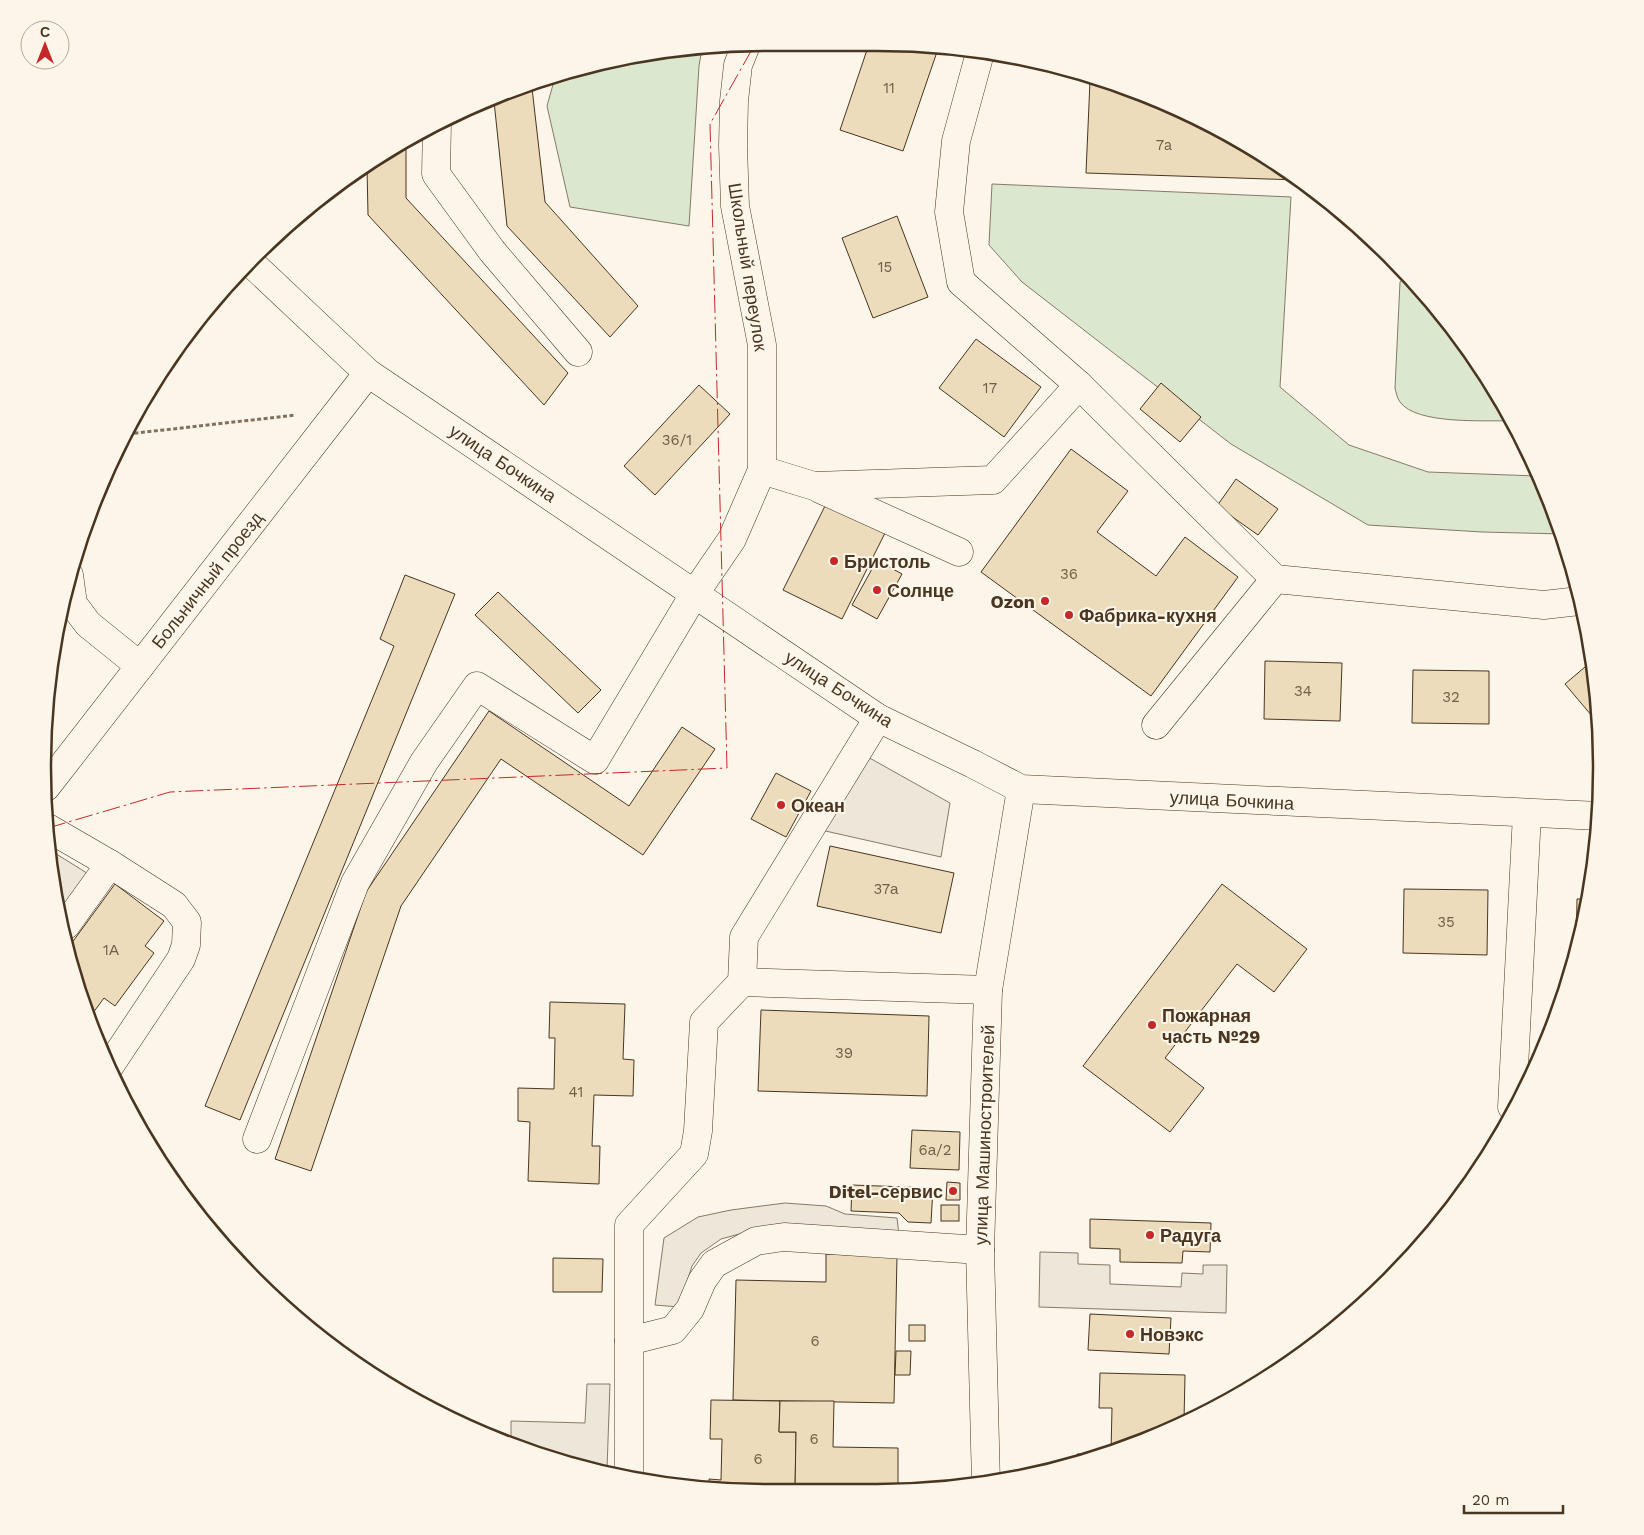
<svg xmlns="http://www.w3.org/2000/svg" width="1644" height="1535" font-family="'Work Sans',sans-serif">
<style>
.green{fill:#dce7d0;stroke:#887966}
.parking{fill:#ede7d9;stroke:#887966}
.building{fill:#ecdcbc;stroke:#4a3520}
.lines{fill:none;stroke-linecap:round;stroke-linejoin:round}
.minor-casing{stroke:#4a3520;stroke-width:29}
.major-casing{stroke:#4a3520;stroke-width:29}
.path{stroke:#7f6f5c;stroke-width:3;stroke-dasharray:4 2.5;stroke-linecap:butt}
.minor{stroke:#fbf6e9;stroke-width:28}
.major{stroke:#fbf6e9;stroke-width:28}
.power{stroke:#c62828;stroke-width:1;stroke-dasharray:18 4 2.5 4;stroke-linecap:butt}
.poi-dot{fill:#c62828;stroke:#fbf6e9;stroke-width:2}
.labels{text-anchor:middle;dominant-baseline:central;stroke-width:4;stroke-linejoin:round;paint-order:stroke}
.number-label{font-size:15px;fill:#725f47}
.street-label{font-size:18px;fill:#4a3520;stroke:#fbf6e9}
.poi-label{font-size:18px;font-weight:bold;fill:#4a3520;stroke:#fbf6e9;text-anchor:start}
.rim{fill:none;stroke:#4a3520;stroke-width:2.5}
</style>
<rect width="100%" height="100%" fill="#fbf6e9"/>
<g class="green">
<path d="M702,49l-3,17 -10,160 -119,-19 -23,-101 7,-25 72,-25z"/>
<path d="M992,184l299,13 -11,190 69,58 79,27 108,4 27,58 -81,-2 -114,-7 -137,-81 -209,-162 -33,-37z"/>
<path d="M1406,275l15,14 83,116 8,16c-28,-1 -95,4 -112,-19 -3,-4 -4,-10 -5,-14l5,-106z"/>
</g>
<g class="parking">
<path d="M866,756l84,47 -9,54 -120,-27z"/>
<path d="M48,850h2l40,25 -28,38 -13,-51z"/>
<path d="M785,1203l41,3 19,8 52,4 2,17 -156,-2 -22,6 -20,14 -9,13 -13,41 -24,-2 9,-67 34,-21 33,-7z"/>
<path d="M1040,1252l38,1v11l32,1v19l71,3 1,-14 21,1v-9h24l-1,48 -187,-6z"/>
<path d="M587,1384h23l-3,85 -16,-1 -80,-24v-23l74,2z"/>
</g>
<g class="building">
<path d="M869,44h55l15,2 -36,105 -63,-21z"/>
<path d="M1090,81l12,1 95,35 101,63 -212,-7z"/>
<path d="M532,88l13,114 93,104 -28,31 -103,-111 -13,-125z"/>
<path d="M406,143v55l162,175 -24,32 -176,-190 -1,-48z"/>
<path d="M897,216l31,81 -55,21 -31,-80z"/>
<path d="M976,339l65,48 -37,50 -65,-49z"/>
<path d="M1161,383l40,34 -21,25 -40,-33z"/>
<path d="M699,385l31,29 -75,81 -31,-29z"/>
<path d="M1071,449l57,42 -31,41 59,44 29,-39 53,40 -87,119 -170,-124z"/>
<path d="M1236,479l42,30 -20,26 -41,-29z"/>
<path d="M826,504l59,29 -43,86 -59,-29z"/>
<path d="M877,560l25,14 -25,45 -25,-14z"/>
<path d="M405,575l50,19 -215,526 -35,-14 189,-460 -14,-7z"/>
<path d="M498,592l103,98 -23,23 -103,-98z"/>
<path d="M1265,661l77,2 -2,58 -76,-2z"/>
<path d="M1592,661l3,12 2,49 -32,-38z"/>
<path d="M1413,670l76,1v53l-77,-1z"/>
<path d="M489,711l140,95 53,-79 33,22 -72,106 -142,-96 -100,147 -90,265 -36,-12 91,-267z"/>
<path d="M776,773l35,18 -25,46 -35,-18z"/>
<path d="M830,846l124,27 -13,60 -124,-27z"/>
<path d="M115,884l49,37 -19,25 9,7 -39,53 -11,-8 -14,19 -19,-73z"/>
<path d="M1222,884l85,65 -33,43 -37,-28 -72,94 39,30 -34,44 -87,-66z"/>
<path d="M1404,889l84,1 -1,65 -84,-2z"/>
<path d="M1577,899h9l-10,59z"/>
<path d="M550,1002l75,2 -2,55 11,1 -1,36 -39,-1 -2,51h8l-1,38 -71,-3 2,-59 -12,-1v-33l36,1 1,-51h-6z"/>
<path d="M761,1010l168,6 -2,80 -169,-5z"/>
<path d="M912,1130l48,2 -1,38 -49,-2z"/>
<path d="M947,1182l13,1v17h-14z"/>
<path d="M852,1185l81,3 -2,35 -23,-1 -9,-9 -48,-2z"/>
<rect x="941" y="1205" width="18" height="16"/>
<path d="M1090,1219l121,4 -1,29 -27,-1 -1,12 -62,-1v-13l-30,-1z"/>
<path d="M826,1254l71,2 -3,147 -161,-3 3,-120 90,2z"/>
<path d="M553,1258l50,1 -1,33h-49z"/>
<path d="M1090,1314l81,4 -2,36 -81,-4z"/>
<rect x="909" y="1325" width="16" height="16"/>
<path d="M896,1351h15l-1,24h-15z"/>
<path d="M1100,1373l85,2 -1,45 -73,33 1,-45h-13z"/>
<path d="M711,1400l69,1 -1,31h17l-1,60h-28l-58,-5v-8l12,1 1,-41h-12z"/>
<path d="M780,1401h54l-1,46 65,1v41l-103,3 1,-60h-17z"/>
<path d="M1077,1454h32l-32,8z"/>
</g>
<g class="lines">
<defs>
<g id="minor">
<path d="M980,53l-24,88 -7,71 12,70 118,103"/>
<path d="M437,123l-1,51 56,77 86,101"/>
<path d="M762,470l52,16 179,-6 86,-95 196,194"/>
<path d="M820,489l139,63"/>
<path d="M69,575l4,29 15,20 52,42"/>
<path d="M1156,725l119,-146 269,26 35,-4"/>
<path d="M46,787l322,-414"/>
<path d="M48,828l62,36 64,41 13,17 -1,23 -5,14 -72,108"/>
<path d="M66,925l44,-61"/>
<path d="M742,982l246,8"/>
<path d="M1512,1107l15,-293"/>
<path d="M257,1139l98,-256 69,-121 53,-76 118,74 100,-167 37,-54 30,-69v-125l-27,-139 -2,-60 1,-45 4,-36 8,-20"/>
<path d="M629,1341l44,-11 17,-21 12,-28 12,-17 42,-23 28,-4 196,13"/>
<path d="M629,1479v-254l65,-71 4,-23 6,-109 38,-40 2,-45 134,-219"/>
<path d="M986,1483l-6,-233 8,-260 33,-201"/>
</g>
<path id="major" d="M251,263l117,110 510,345 95,46 48,25 579,27"/>
</defs>
<use href="#minor" class="minor-casing"/>
<use href="#major" class="major-casing"/>
<path class="path" d="M128,434l168,-19"/>
<use href="#minor" class="minor"/>
<use href="#major" class="major"/>
<path class="power" d="M48,828l122,-36 557,-24 -17,-644 45,-80"/>
</g>
<g class="poi-dot">
<circle cx="834" cy="561" r="5"/>
<circle cx="877" cy="590" r="5"/>
<circle cx="1045" cy="601" r="5"/>
<circle cx="1069" cy="615" r="5"/>
<circle cx="781" cy="805" r="5"/>
<circle cx="1152" cy="1025" r="5"/>
<circle cx="953" cy="1191" r="5"/>
<circle cx="1150" cy="1235" r="5"/>
<circle cx="1130" cy="1334" r="5"/>
</g>
<g class="labels">
<g class="number-label">
<text x="889" y="88">11</text>
<text x="1164" y="145">7a</text>
<text x="885" y="267">15</text>
<text x="990" y="388">17</text>
<text x="677" y="440">36/1</text>
<text x="1069" y="574">36</text>
<text x="1303" y="691">34</text>
<text x="1451" y="697">32</text>
<text x="886" y="889">37а</text>
<text x="1446" y="922">35</text>
<text x="111" y="950">1А</text>
<text x="844" y="1053">39</text>
<text x="576" y="1092">41</text>
<text x="935" y="1150">6а/2</text>
<text x="815" y="1341">6</text>
<text x="814" y="1439">6</text>
<text x="758" y="1459">6</text>
</g>
<g class="street-label">
<text transform="translate(748 267) rotate(81)">Школьный переулок</text>
<text transform="translate(503 463) rotate(34)">улица Бочкина</text>
<text transform="translate(207 580) rotate(-52)">Больничный проезд</text>
<text transform="translate(839 689) rotate(33)">улица Бочкина</text>
<text transform="translate(1232 800) rotate(3)">улица Бочкина</text>
<text transform="translate(984 1135) rotate(-88)">улица Машиностроителей</text>
</g>
<g class="poi-label">
<text x="844" y="561">Бристоль</text>
<text x="887" y="590">Солнце</text>
<text x="1035" y="601" text-anchor="end">Ozon</text>
<text x="1079" y="615">Фабрика-кухня</text>
<text x="791" y="805">Океан</text>
<text x="1162" y="1015">Пожарная<tspan x="1162" dy="21">часть №29</tspan></text>
<text x="943" y="1191" text-anchor="end">Ditel-сервис</text>
<text x="1160" y="1235">Радуга</text>
<text x="1140" y="1334">Новэкс</text>
</g>
</g>
<path d="M0 0H1644V1535H0ZM767 51H877A716 716 0 0 1 1593 767V768A716 716 0 0 1 877 1484H767A716 716 0 0 1 51 768V767A716 716 0 0 1 767 51Z" fill="#fbf6e9" fill-rule="evenodd"/>
<path class="rim" d="M767 51H877A716 716 0 0 1 1593 767V768A716 716 0 0 1 877 1484H767A716 716 0 0 1 51 768V767A716 716 0 0 1 767 51Z"/>
<g transform="translate(45 45)"><circle r="24" fill="#fbf6e9" stroke="#b4a999"/>
<path d="M0-4L9 19L0 12L-9 19Z" fill="#c62828"/>
<text y="-8" font-size="14" font-weight="bold" text-anchor="middle" fill="#4a3520">С</text>
</g>
<path d="M1464 1505v8h99v-8" fill="none" stroke="#4a3520" stroke-width="2.5"/>
<text x="1472" y="1505" font-size="15" fill="#4a3520" stroke="#fbf6e9" stroke-width="4" paint-order="stroke">20 m</text>
</svg>
